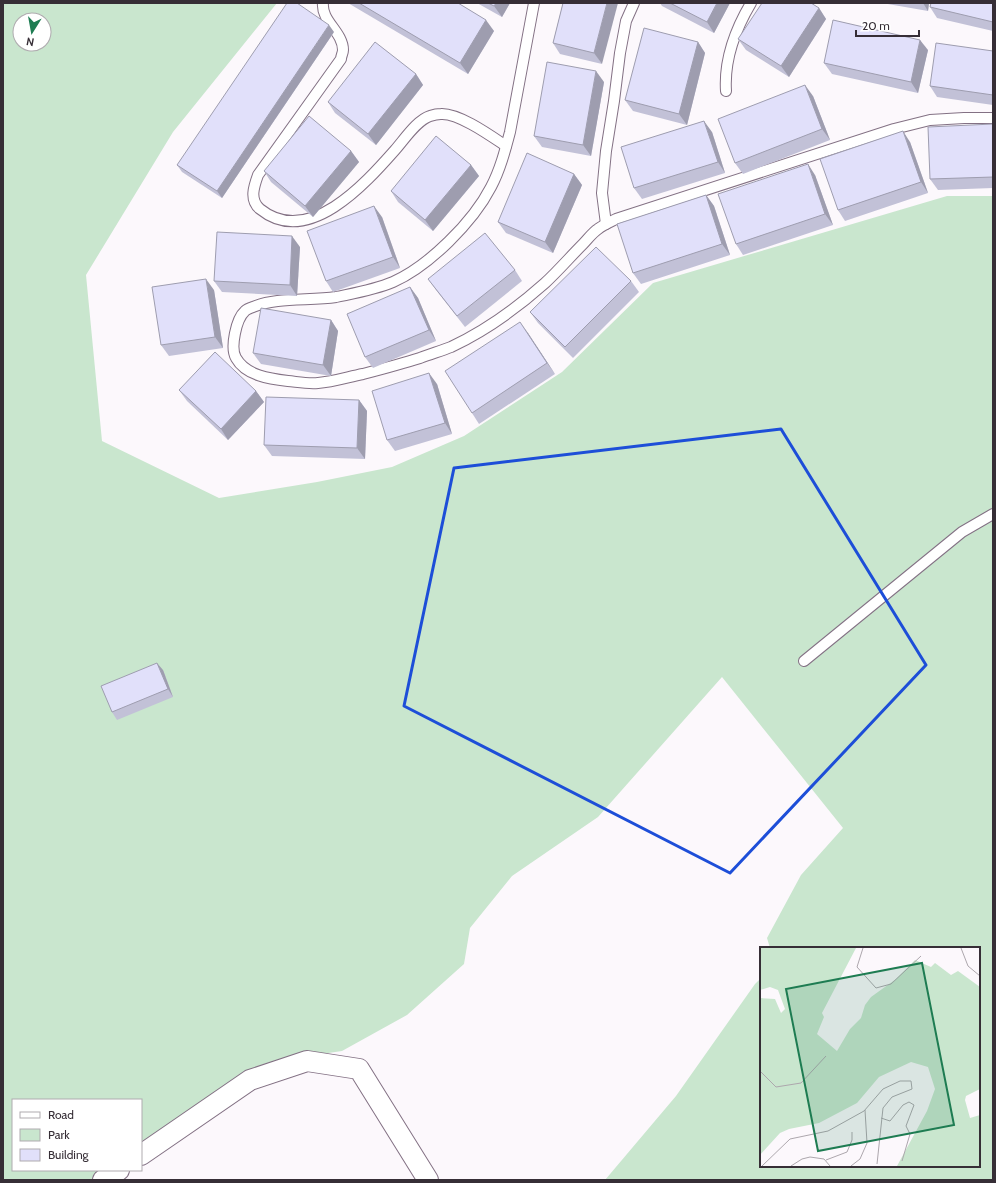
<svg xmlns="http://www.w3.org/2000/svg" width="996" height="1183" font-family="Cabin,sans-serif">
<style>
.green{fill:#c9e6ce;fill-rule:evenodd}
.lines{fill:none;stroke-linecap:round;stroke-linejoin:round}
.lane-casing{stroke:#837184;stroke-width:12}
.street-casing{stroke:#837184;stroke-width:22}
.lane{stroke:#fff;stroke-width:10}
.street{stroke:#fff;stroke-width:20}
.wall{fill:#c2c1d7}
.shaded-wall{fill:#9e9daf}
.building{fill:#e1e0fa;stroke:#9e9daf}
.marked{fill:none;stroke:#1d4ed8;stroke-width:3;stroke-linejoin:round}
.inset-road{fill:none;stroke:#ada7ad;stroke-width:1}
.view{fill:#1e7c52;fill-opacity:0.15;stroke:#1e7c52;stroke-width:2}
.inset-edge{fill:none;stroke:#362e36;stroke-width:2}
</style>
<rect width="100%" height="100%" fill="#fcf8fc"/>
<path class="green" d="M3,3h274l-104,129 -87,143 16,166 117,57 98,-16 75,-15 72,-31 98,-64 91,-89 294,-87h46v984h-388l71,-84 79,-112 6,-6v188h218v-218h-209l-3,-10 34,-63 42,-47 -121,-151 -124,140 -86,59 -42,52 -6,36 -57,51 -65,36 -41,6 -160,92v-49h-128v70h98l-14,10h-92l-2,-1zM20,20h24v24h-24z"/>
<g class="lines">
<defs>
<g id="lane">
<path d="M323,3c-2,18 20,29 20,47 0,3 -2,6 -2,9l-83,116c-4,11 -9,25 2,34 48,39 105,-25 135,-59 9,-10 22,-30 35,-34 3,-1 8,-2 11,-2 18,-1 50,22 65,32"/>
<path d="M534,3l-24,129c-5,19 -10,38 -19,55 -18,35 -62,79 -98,95 -19,8 -38,11 -57,15 -26,4 -60,0 -83,10 -3,1 -6,2 -8,4 -9,8 -15,37 -9,47 10,18 35,21 52,23 10,1 20,3 30,2 15,-1 30,-6 45,-9 19,-5 38,-10 57,-16 10,-4 21,-7 31,-11 34,-16 66,-39 94,-64 13,-12 25,-26 38,-39 5,-5 9,-11 15,-15 5,-4 12,-7 18,-10l278,-90 36,-9 34,-2h29"/>
<path d="M726,91c-2,-31 9,-61 25,-88"/>
<path d="M606,224l-4,-31 4,-42 8,-50 6,-48 6,-32 8,-18"/>
<path d="M804,661l158,-129 31,-18"/>
</g>
<g id="street">
<path d="M141,1155l109,-75 57,-19 52,8 69,111"/>
<path d="M103,1180l16,-10"/>
</g>
</defs>
<use href="#lane" class="lane-casing"/>
<use href="#street" class="street-casing"/>
<use href="#lane" class="lane"/>
<use href="#street" class="street"/>
</g>
<g class="wall">
<path d="M348,3h110l36,28 -26,43z"/>
<path d="M477,3h33l-8,14z"/>
<path d="M563,3l39,61 -42,-10 -7,-11z"/>
<path d="M660,3h70l-16,30 -52,-27z"/>
<path d="M882,3h47l-1,8z"/>
<path d="M993,3v28l-56,-13 -7,-11z"/>
<path d="M819,8l7,11 -37,58 -43,-27 -8,-11z"/>
<path d="M334,32l-112,166 -40,-26 -5,-7z"/>
<path d="M698,42l7,11 -18,72 -54,-14 -8,-11z"/>
<path d="M928,50l-10,43 -86,-19 -8,-11z"/>
<path d="M993,51v54l-56,-8 -7,-11z"/>
<path d="M416,74l7,11 -47,60 -41,-32 -7,-11z"/>
<path d="M604,82l-13,74 -49,-9 -8,-11z"/>
<path d="M813,96l17,44 -87,34 -8,-11z"/>
<path d="M993,124v64l-55,2 -8,-11z"/>
<path d="M712,132l13,41 -83,26 -8,-11z"/>
<path d="M910,142l18,51 -83,28 -7,-11z"/>
<path d="M351,151l8,11 -46,55 -42,-35 -7,-11z"/>
<path d="M471,165l8,11 -46,55 -35,-29 -7,-11z"/>
<path d="M574,174l8,11 -29,68 -47,-20 -8,-11z"/>
<path d="M815,175l18,50 -90,30 -7,-11z"/>
<path d="M706,195l8,11 16,49 -89,29 -8,-11z"/>
<path d="M382,217l18,51 -67,24 -7,-11z"/>
<path d="M300,247l-3,49 -75,-4 -8,-11z"/>
<path d="M515,270l7,11 -57,46 -29,-37 -8,-11z"/>
<path d="M631,281l8,11 -66,66 -35,-35 -8,-11z"/>
<path d="M410,287l8,11 18,43 -63,27 -8,-11z"/>
<path d="M214,290l9,58 -54,8 -8,-11z"/>
<path d="M331,320l7,11 -7,45 -70,-12 -8,-11z"/>
<path d="M528,333l27,41 -76,50 -7,-11z"/>
<path d="M437,384l15,50 -57,17 -8,-11z"/>
<path d="M179,390l77,1 8,11 -36,38 -41,-39z"/>
<path d="M359,400l8,11 -2,48 -93,-3 -8,-11z"/>
<path d="M163,670l10,27 -56,23 -5,-8z"/>
</g>
<g class="shaded-wall">
<path d="M496,3h14l-8,14 -8,-11z"/>
<path d="M607,3h11l-16,61 -8,-11z"/>
<path d="M717,3h13l-16,30 -7,-11z"/>
<path d="M923,3h6l-1,8z"/>
<path d="M819,8l7,11 -37,58 -8,-11z"/>
<path d="M486,20l8,11 -26,43 -8,-11z"/>
<path d="M329,25l5,7 -112,166 -5,-7z"/>
<path d="M920,40l8,10 -10,43 -7,-11z"/>
<path d="M698,42l7,11 -18,72 -8,-11z"/>
<path d="M596,71l8,11 -13,74 -8,-11z"/>
<path d="M416,74l7,11 -47,60 -8,-11z"/>
<path d="M805,85l8,11 17,44 -8,-11z"/>
<path d="M704,121l8,11 13,41 -7,-11z"/>
<path d="M903,131l7,11 18,51 -7,-11z"/>
<path d="M351,151l8,11 -46,55 -8,-11z"/>
<path d="M808,164l7,11 18,50 -8,-11z"/>
<path d="M471,165l8,11 -46,55 -8,-11z"/>
<path d="M574,174l8,11 -29,68 -8,-11z"/>
<path d="M706,195l8,11 16,49 -8,-11z"/>
<path d="M374,206l8,11 18,51 -7,-11z"/>
<path d="M292,236l8,11 -3,49 -7,-11z"/>
<path d="M206,279l8,11 9,58 -8,-11z"/>
<path d="M410,287l8,11 18,43 -7,-11z"/>
<path d="M331,320l7,11 -7,45 -8,-11z"/>
<path d="M520,322l8,11 27,41 -8,-11z"/>
<path d="M429,373l8,11 15,50 -7,-11z"/>
<path d="M256,391l8,11 -36,38 -7,-11z"/>
<path d="M359,400l8,11 -2,48 -8,-11z"/>
<path d="M157,663l6,7 10,27 -5,-8z"/>
</g>
<g class="building">
<path d="M287,3h10l32,22 -112,166 -40,-26z"/>
<path d="M359,3h99l28,17 -26,43z"/>
<path d="M488,3h8l-2,3z"/>
<path d="M563,3h44l-13,50 -41,-10z"/>
<path d="M670,3h47l-10,19z"/>
<path d="M762,3h49l8,5 -38,58 -43,-27z"/>
<path d="M931,3h62v19l-63,-15z"/>
<path d="M833,20l87,20 -9,42 -87,-19z"/>
<path d="M644,28l54,14 -19,72 -54,-14z"/>
<path d="M375,42l41,32 -48,60 -40,-32z"/>
<path d="M936,43l57,8v44l-63,-9z"/>
<path d="M547,62l49,9 -13,74 -49,-9z"/>
<path d="M805,85l17,44 -87,34 -17,-44z"/>
<path d="M309,116l42,35 -46,55 -41,-35z"/>
<path d="M704,121l14,41 -84,26 -13,-41z"/>
<path d="M993,124v53l-63,2 -2,-52z"/>
<path d="M903,131l18,51 -83,28 -18,-51z"/>
<path d="M436,136l35,29 -46,55 -34,-29z"/>
<path d="M527,153l47,21 -29,68 -47,-20z"/>
<path d="M808,164l17,50 -89,30 -18,-50z"/>
<path d="M706,195l16,49 -89,29 -16,-49z"/>
<path d="M374,206l19,51 -67,24 -19,-50z"/>
<path d="M217,232l75,4 -2,49 -76,-4z"/>
<path d="M485,233l30,37 -58,46 -29,-37z"/>
<path d="M596,247l35,34 -66,66 -35,-35z"/>
<path d="M206,279l9,58 -54,8 -9,-58z"/>
<path d="M410,287l19,43 -64,27 -18,-43z"/>
<path d="M261,308l70,12 -8,45 -70,-12z"/>
<path d="M520,322l27,41 -75,50 -27,-42z"/>
<path d="M215,352l41,39 -35,38 -42,-39z"/>
<path d="M429,373l16,50 -58,17 -15,-49z"/>
<path d="M266,397l93,3 -2,48 -93,-3z"/>
<path d="M157,663l11,26 -56,23 -11,-26z"/>
</g>
<path class="marked" d="M781,429l145,236 -196,208 -326,-167 50,-238z"/>
<g transform="translate(760 947)">
<rect width="220" height="220" fill="#fcf8fc"/>
<path d="M0,1h96l-34,65 2,4 -7,17 20,17 13,-22 11,-11 4,-13 6,-8 25,-18 19,-19 16,7 4,-4 16,12 7,-4 22,16v102l-14,7 -1,4 5,18 10,-3v51h-83l30,-55 8,-22 -7,-22 -17,-5 -32,15 -22,26 -38,20 -30,6 -9,4 -20,22v-157l15,1 6,14 4,-4 -7,-19 -8,-3 -10,3z" fill="#c9e6ce"/>
<path class="inset-road" d="M103,1l-6,19 19,21 15,-4 30,-28M201,1l7,18 12,10M0,124l16,16 25,-4 25,-27M121,171l9,3 13,-16 6,-3 5,3 -8,21 4,8 -8,27M66,213l21,-8 5,-12v-8M2,219l28,-27 38,-8 36,-20 19,-22 17,-8h11l1,8 -20,8 -9,11 -6,56M31,219l11,-7 8,-2 14,2 6,7M91,219l9,-7 7,-16 -2,-33"/>
<path class="view" d="M162,16l32,162 -136,26 -32,-162z"/>
<rect width="220" height="220" class="inset-edge"/>
</g>
<rect width="996" height="1183" fill="none" stroke="#362e36" stroke-width="8"/>
<rect x="12" y="1099" width="130" height="72" fill="#ffffff" stroke="#afabaf"/>
<rect x="20" y="1112" width="20" height="6" fill="#ffffff" stroke="#afabaf"/>
<text x="48" y="1119" font-size="12" fill="#362e36">Road</text>
<rect x="20" y="1129" width="20" height="12" fill="#c9e6ce" stroke="#afabaf"/>
<text x="48" y="1139" font-size="12" fill="#362e36">Park</text>
<rect x="20" y="1149" width="20" height="12" fill="#e1e0fa" stroke="#afabaf"/>
<text x="48" y="1159" font-size="12" fill="#362e36">Building</text>
<g transform="translate(32 32) rotate(191)"><circle r="19" fill="#ffffff" stroke="#afabaf"/>
<path d="M0-3L7 15L0 10L-7 15Z" fill="#1e7c52"/>
<text y="-6" font-size="11" font-weight="bold" text-anchor="middle" fill="#362e36">N</text>
</g>
<path d="M856 30v6h63v-6" fill="none" stroke="#362e36" stroke-width="2"/>
<text x="862" y="30" font-size="12" fill="#362e36" stroke="#ffffff" stroke-width="3" paint-order="stroke">20 m</text>
</svg>
